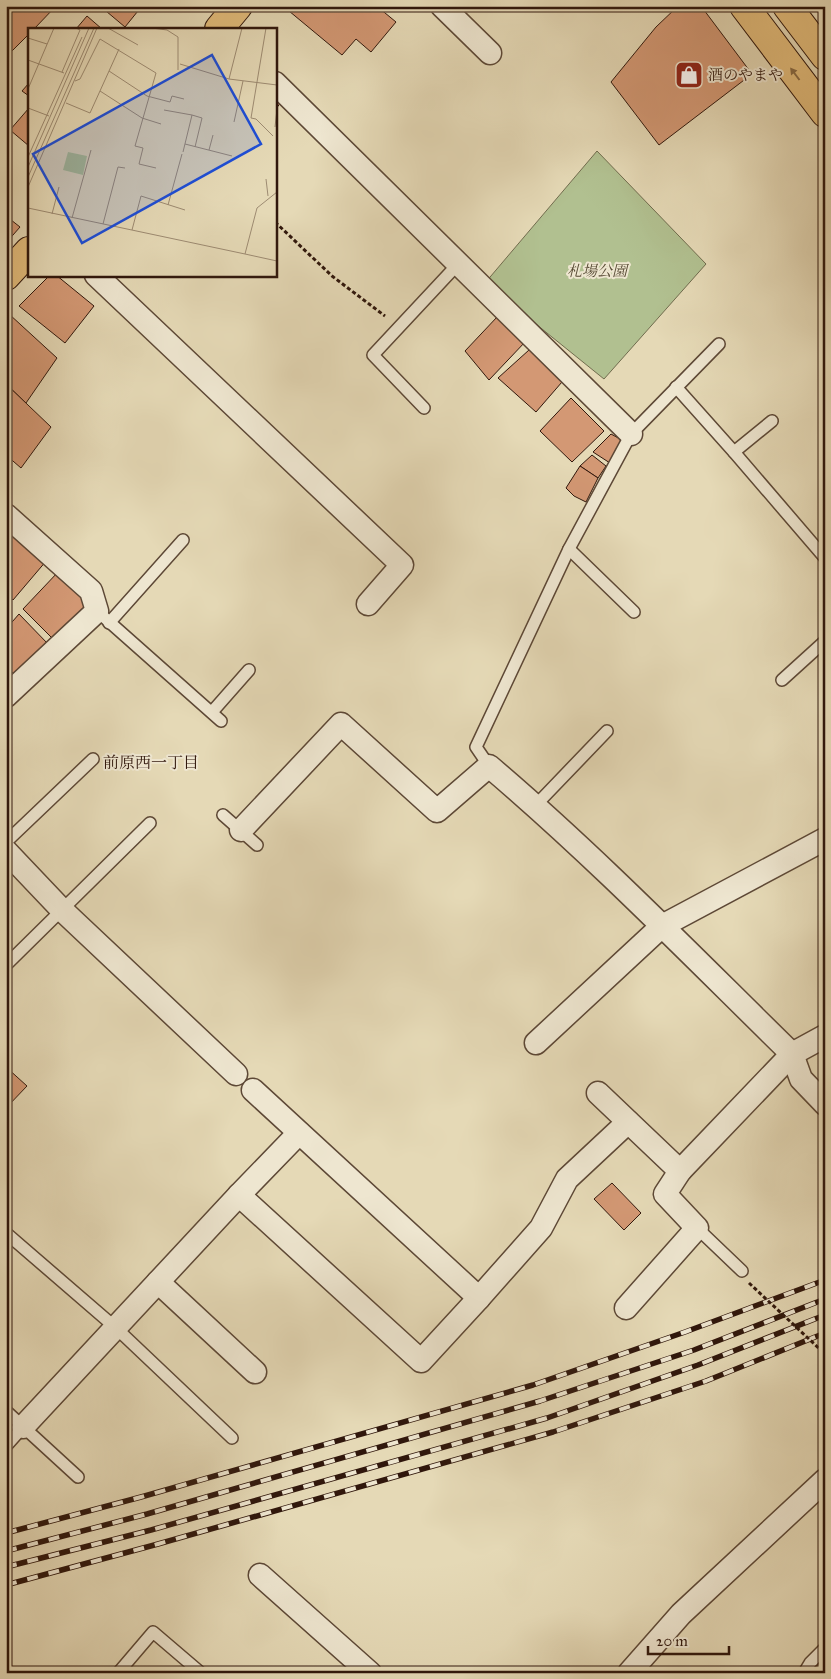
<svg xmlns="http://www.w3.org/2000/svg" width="831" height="1679" font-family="'IM FELL Great Primer','Noto Serif JP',serif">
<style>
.green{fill:#b1c090;stroke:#706c4e}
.building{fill:#d39874;stroke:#30170c}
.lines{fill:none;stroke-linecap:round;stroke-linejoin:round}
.lane-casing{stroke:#5d4836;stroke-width:14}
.street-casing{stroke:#5d4836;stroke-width:25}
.primary-casing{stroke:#30170c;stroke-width:30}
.highway-casing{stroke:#30170c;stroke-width:30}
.path{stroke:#30170c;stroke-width:3;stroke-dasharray:4 2.5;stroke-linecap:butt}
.lane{stroke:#eee6d0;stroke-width:11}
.street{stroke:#eee6d0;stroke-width:22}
.primary{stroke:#e2bc7b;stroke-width:28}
.highway{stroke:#e2bc7b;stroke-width:28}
.rail-casing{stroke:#30170c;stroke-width:5.5}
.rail{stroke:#eee6d0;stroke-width:4;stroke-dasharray:11;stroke-linecap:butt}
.path-bridge{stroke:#30170c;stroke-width:3;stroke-dasharray:4 2.5;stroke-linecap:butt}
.oneway{fill:#896a44}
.labels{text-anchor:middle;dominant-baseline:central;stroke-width:4;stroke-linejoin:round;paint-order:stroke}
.poi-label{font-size:15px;fill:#30170c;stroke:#eee6d0;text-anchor:start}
.park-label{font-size:15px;font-style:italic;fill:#574a34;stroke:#eee6d0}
.neighbourhood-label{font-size:16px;fill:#30170c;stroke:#eee6d0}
.inset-road{fill:none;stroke:#9d8b72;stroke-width:1}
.view{fill:#1d4ed8;fill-opacity:0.15;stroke:#1d4ed8;stroke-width:2.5}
.inset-edge{fill:none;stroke:#30170c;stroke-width:2.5}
</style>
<rect width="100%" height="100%" fill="#e5d9b6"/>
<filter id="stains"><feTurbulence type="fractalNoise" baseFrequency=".004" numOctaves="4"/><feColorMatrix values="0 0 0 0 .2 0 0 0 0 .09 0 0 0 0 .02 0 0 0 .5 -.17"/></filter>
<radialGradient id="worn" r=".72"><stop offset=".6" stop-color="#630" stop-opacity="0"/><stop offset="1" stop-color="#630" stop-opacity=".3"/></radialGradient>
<path class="green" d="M597,151l109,113 -102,115 -119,-96z"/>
<g class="building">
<path d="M6,6h50l-22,23h-5v5l-23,23z"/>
<path d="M100,6h42l-17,21z"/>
<path d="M293,6h87l-1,2 17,14 -25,30 -15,-13 -14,16 -53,-44z"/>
<path d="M678,6h23l51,68 -93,71 -48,-63 45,-55z"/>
<path d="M87,16l15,13h-26z"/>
<path d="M29,83v13l-7,-5z"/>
<path d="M275,95l7,6 -7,9z"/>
<path d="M29,108v38l-19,-16z"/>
<path d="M6,216l14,11 -14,16z"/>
<path d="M50,275h6l38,31 -29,37 -46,-37z"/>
<path d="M9,314l48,44 -31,45 -20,-19v-67z"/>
<path d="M498,316l28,25 -37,39 -24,-29z"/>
<path d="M529,350l33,32 -26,30 -38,-34z"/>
<path d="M6,384l45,43 -30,41 -15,-13z"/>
<path d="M571,398l33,33 -32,31 -32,-31z"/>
<path d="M611,434l11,6 -12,23 -17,-11z"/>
<path d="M592,455l14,11 -8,12 -18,-12z"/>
<path d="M580,466l18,12 -12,24 -12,-6 -8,-8z"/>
<path d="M11,528l36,32 -34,40 -7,-6v-62z"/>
<path d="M59,571l34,27 -38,43 -32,-32z"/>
<path d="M19,614l30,31 -33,31 -10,-9v-38z"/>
<path d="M6,1067l21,19 -21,22z"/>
<path d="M612,1183l29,30 -17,17 -30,-31z"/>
</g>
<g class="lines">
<defs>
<g id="lane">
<path d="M676,387l58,65 91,106"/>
<path d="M424,408l-51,-53 85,-91"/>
<path d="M734,452l38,-31"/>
<path d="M569,549l65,63"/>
<path d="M97,611l124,110"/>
<path d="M109,623l74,-83"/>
<path d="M782,680l43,-39"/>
<path d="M212,712l37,-42"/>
<path d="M489,766l-13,-19 93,-198 62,-115 88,-90"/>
<path d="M535,806l72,-75"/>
<path d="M223,815l34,30"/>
<path d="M6,842l87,-83"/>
<path d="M6,965l144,-142"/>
<path d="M697,1228l45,43"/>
<path d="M6,1233l110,95 116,110"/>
<path d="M6,1411l72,66"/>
<path d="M6,1446l17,-19"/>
<path d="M118,1673l35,-41 48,41"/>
<path d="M804,1673l6,-10 15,-15"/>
</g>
<g id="street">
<path d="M442,6l48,47"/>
<path d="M275,83l356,351"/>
<path d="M96,275l306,290 -34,39"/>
<path d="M6,515l85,76 6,20 -91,85"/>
<path d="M241,830l100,-106 96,87 52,-45c106,90 203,190 303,288l9,25 24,25"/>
<path d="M6,851l56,59 174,164"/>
<path d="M536,1043l126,-117 163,-87"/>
<path d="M253,1090l226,208 62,-70 26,-49 61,-57"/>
<path d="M598,1093l82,78"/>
<path d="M239,1195l182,166 58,-63"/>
<path d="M158,1282l97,90"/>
<path d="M626,1308l71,-80 -32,-34 15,-23 112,-117 33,-18"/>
<path d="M23,1427l216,-232 60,-62"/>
<path d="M260,1575l110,98"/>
<path d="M629,1673l52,-59 144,-134"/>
</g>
<g id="primary">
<path d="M744,6l81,107"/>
<path d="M787,6l38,50"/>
</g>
<g id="highway">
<path d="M219,29l19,-23"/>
<path d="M6,276l23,-25"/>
</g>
</defs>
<use href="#lane" class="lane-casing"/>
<use href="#street" class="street-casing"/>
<use href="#primary" class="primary-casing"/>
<use href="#highway" class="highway-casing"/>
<path class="path" d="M275,222l57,54 53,40"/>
<use href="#lane" class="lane"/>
<use href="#street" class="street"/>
<use href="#primary" class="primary"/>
<use href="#highway" class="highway"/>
<defs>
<g id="rail">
<path d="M6,1533l135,-36 392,-112 152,-53 140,-52"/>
<path d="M6,1551l141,-37 393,-113 154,-51 131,-51"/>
<path d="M6,1567l145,-37 396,-112 151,-53 127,-50"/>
<path d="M6,1585l152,-41 395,-112 153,-51 119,-48"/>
</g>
</defs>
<use href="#rail" class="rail-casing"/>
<use href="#rail" class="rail"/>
<path class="path-bridge" d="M749,1283l76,71"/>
</g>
<defs><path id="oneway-solid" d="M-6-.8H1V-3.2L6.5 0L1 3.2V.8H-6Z" transform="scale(1.25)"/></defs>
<use class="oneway" href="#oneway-solid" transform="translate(795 74) rotate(-127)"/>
<defs>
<symbol id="shop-square" viewBox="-11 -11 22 22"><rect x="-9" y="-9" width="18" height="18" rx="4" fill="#8f2418" stroke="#eee6d0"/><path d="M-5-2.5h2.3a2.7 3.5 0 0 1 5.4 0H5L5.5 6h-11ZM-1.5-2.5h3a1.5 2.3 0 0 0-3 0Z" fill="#fff"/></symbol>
</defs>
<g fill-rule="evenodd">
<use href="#shop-square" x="673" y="59" width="32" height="32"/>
</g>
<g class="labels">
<g class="poi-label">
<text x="708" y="75">酒のやまや</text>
</g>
<g class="park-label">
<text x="597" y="271">札場公園</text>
</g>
<g class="neighbourhood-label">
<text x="151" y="762">前原西一丁目</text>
</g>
</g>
<g transform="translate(28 28)">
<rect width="249" height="249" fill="#e5d9b6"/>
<path d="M40,124l19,4 -4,19 -20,-5z" fill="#b1c090"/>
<path class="inset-road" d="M80,0l30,17M124,0l15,2 11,7v33M238,0l-15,90 5,1 17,17M0,10l19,6M0,32l36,13M152,36l49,15 48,6M81,43l38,25 23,6 2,-6 12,3M34,44l18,-42 -4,-2M201,51l13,-51M47,53l5,-2 20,-40 56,34 -21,73 8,2 -4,16 17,4M0,61l26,-61M72,63l42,27 19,6M38,75l24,10 29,-64M0,80l21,8M136,82l28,5 -9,37M164,87l10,3 -7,29M206,94l9,-41M247,99l2,-18M157,116l47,12M181,122l4,-15M0,129l54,-120M0,139l61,-139M0,149l66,-149M238,151l2,17M0,159l69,-159M140,177l14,-51M0,180l217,46 12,-46 20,-16M24,186l7,-27M44,190l19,-68M75,196l15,-57 7,1M104,202l9,-34 44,14M217,226l32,7"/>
<path class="view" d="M184,27l49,89 -179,99 -49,-89z"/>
<rect width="249" height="249" class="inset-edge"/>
</g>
<rect width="831" height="1679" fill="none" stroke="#e5d9b6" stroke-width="25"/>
<rect x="8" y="8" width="816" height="1664" fill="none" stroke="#30170c" stroke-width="2.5"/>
<rect x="12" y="12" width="806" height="1654" fill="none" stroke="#30170c"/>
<path d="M648 1646v8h81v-8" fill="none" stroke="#30170c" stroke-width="2.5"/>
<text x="656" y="1646" font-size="15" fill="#30170c" stroke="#eee6d0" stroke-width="4" paint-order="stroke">20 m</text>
<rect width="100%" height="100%" filter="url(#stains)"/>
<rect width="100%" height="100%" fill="url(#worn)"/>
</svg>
